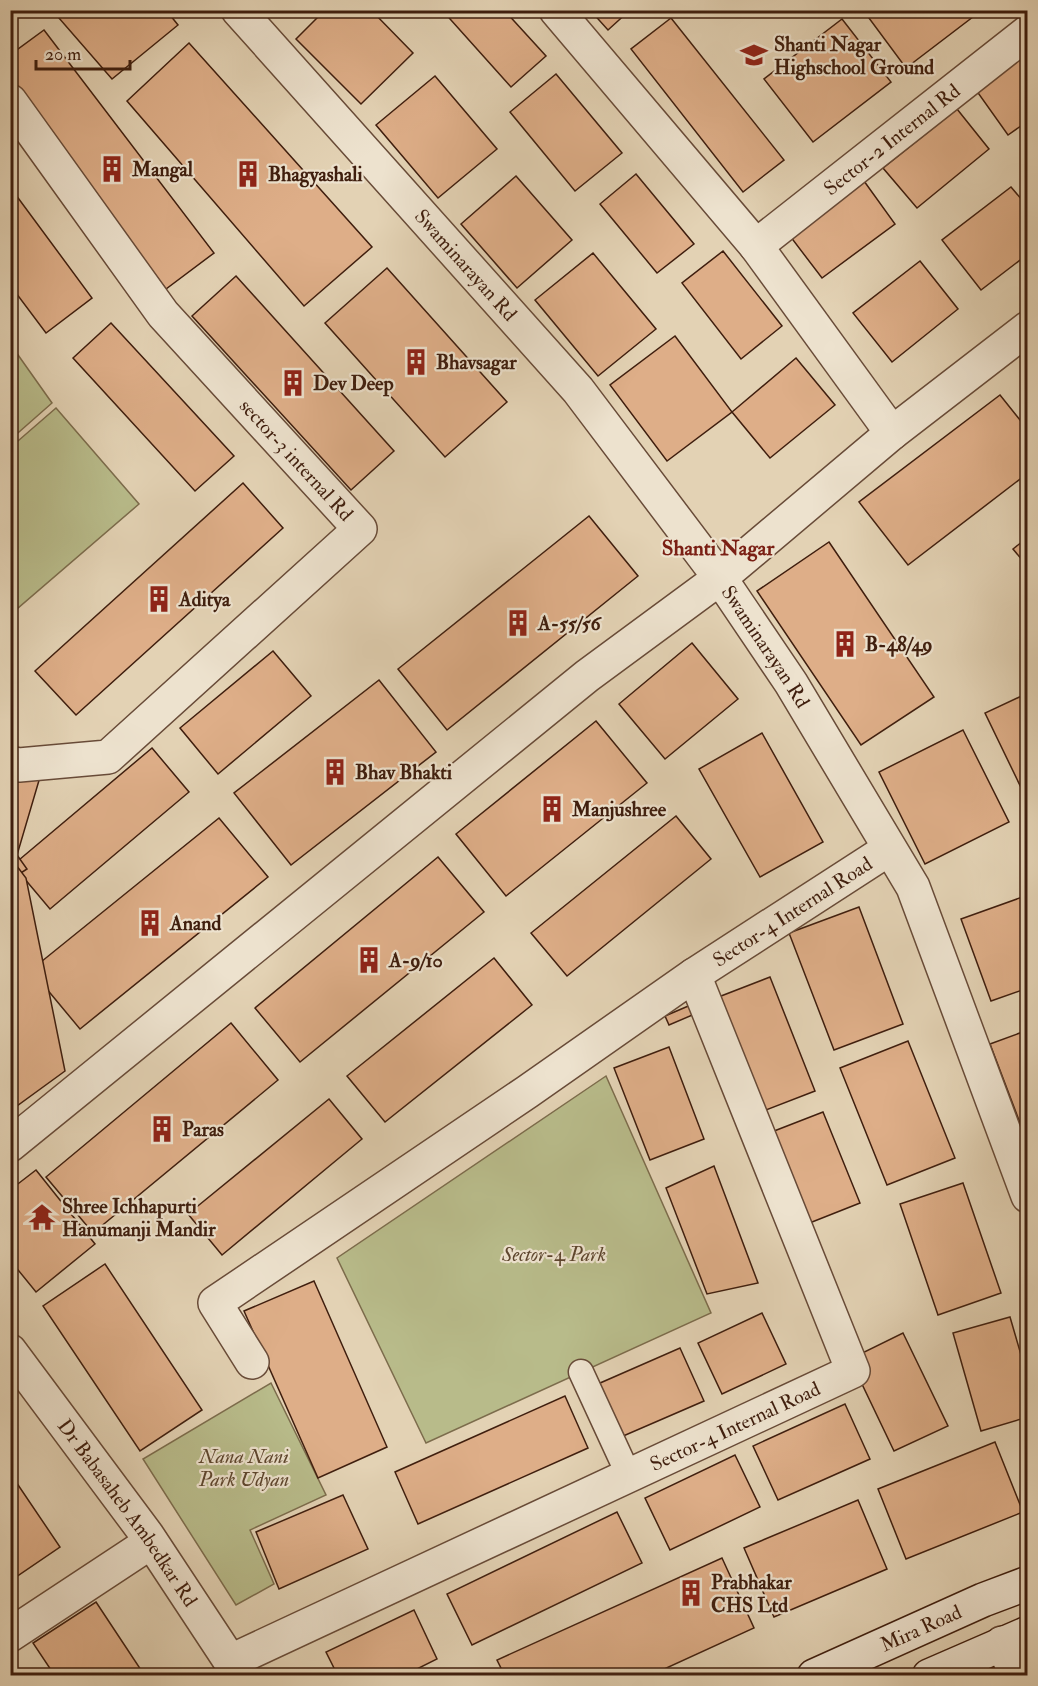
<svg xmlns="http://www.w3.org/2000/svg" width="1038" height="1686" font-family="'IM FELL Double Pica',serif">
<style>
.green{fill:#b8bb8a;stroke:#7c6c4c;stroke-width:1.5}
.building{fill:#deae88;stroke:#3f1e0e;stroke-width:1.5}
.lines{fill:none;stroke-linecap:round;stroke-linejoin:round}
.pedestrian-casing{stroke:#684b38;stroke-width:27}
.minor-casing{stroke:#684b38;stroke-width:36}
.tertiary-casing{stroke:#684b38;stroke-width:36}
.secondary-casing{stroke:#3f1e0e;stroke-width:36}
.pedestrian{stroke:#ede2ce;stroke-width:24}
.minor{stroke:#ede2ce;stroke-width:33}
.tertiary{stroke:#ede2ce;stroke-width:33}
.secondary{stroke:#ede2ce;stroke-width:33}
.labels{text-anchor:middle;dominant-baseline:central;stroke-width:4.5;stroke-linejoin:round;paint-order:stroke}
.poi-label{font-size:20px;font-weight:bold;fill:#3f1e0e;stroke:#ede2ce;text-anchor:start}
.street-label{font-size:20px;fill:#3f1e0e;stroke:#ede2ce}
.park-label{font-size:20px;font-style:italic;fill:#5d452d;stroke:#ede2ce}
.neighbourhood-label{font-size:21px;font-weight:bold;fill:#7a1f14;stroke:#ede2ce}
</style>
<rect width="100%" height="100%" fill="#e3d2b4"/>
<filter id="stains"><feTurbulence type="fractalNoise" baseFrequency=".00333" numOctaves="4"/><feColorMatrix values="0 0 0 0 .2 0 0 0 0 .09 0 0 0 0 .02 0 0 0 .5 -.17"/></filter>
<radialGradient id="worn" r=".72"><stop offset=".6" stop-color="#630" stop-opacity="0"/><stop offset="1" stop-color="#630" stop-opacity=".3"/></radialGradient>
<g class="green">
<path d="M11,345l41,58 -41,36h-1z"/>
<path d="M56,408l83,96 -128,110v-167z"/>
<path d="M606,1076l105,237 -285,130 -89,-185z"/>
<path d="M271,1383l55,112 -76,35 24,54 -38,21 -93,-146z"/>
</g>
<g class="building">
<path d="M52,10h114l12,15 -66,54z"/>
<path d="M325,10h46l42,43 -52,51 -65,-65z"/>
<path d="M442,10h62l42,46 -35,31z"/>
<path d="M590,10h40l-22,20z"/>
<path d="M863,10h119l-76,58z"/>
<path d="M671,18l113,142 -41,32 -112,-143z"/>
<path d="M842,19l49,63 -78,60 -49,-63z"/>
<path d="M44,30l170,223 -48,36 -156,-203v-31z"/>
<path d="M189,43l183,204 -68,59 -177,-205z"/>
<path d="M1028,54v67l-20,14 -32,-45z"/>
<path d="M556,74l66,79 -47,38 -65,-79z"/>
<path d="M435,76l62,73 -59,49 -62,-73z"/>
<path d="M957,109l32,40 -72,59 -34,-40z"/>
<path d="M636,174l58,70 -37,29 -57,-69z"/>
<path d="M516,176l56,64 -55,48 -56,-64z"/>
<path d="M864,181l31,43 -73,54 -32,-42z"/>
<path d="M10,187l82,111 -46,35 -36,-48z"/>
<path d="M1011,187l17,20v47l-47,36 -39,-50z"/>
<path d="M723,251l59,75 -41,33 -59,-76z"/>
<path d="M593,253l63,76 -58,47 -63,-76z"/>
<path d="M920,261l38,48 -66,53 -39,-49z"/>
<path d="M387,268l120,134 -62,55 -120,-134z"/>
<path d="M236,276l158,175 -43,39 -159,-174z"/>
<path d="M111,323l123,133 -39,35 -122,-133z"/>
<path d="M675,336l57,76 -65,49 -57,-76z"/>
<path d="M796,358l39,47 -65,53 -38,-46z"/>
<path d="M1000,395l28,35v43l-120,92 -49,-63z"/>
<path d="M243,483l40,45 -207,187 -41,-44z"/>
<path d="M589,516l49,60 -191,154 -49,-61z"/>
<path d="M1028,537v30l-15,-18z"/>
<path d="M829,542l105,155 -73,48 -104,-154z"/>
<path d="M692,643l46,56 -73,60 -46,-55z"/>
<path d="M273,651l38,45 -93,78 -38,-46z"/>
<path d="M379,680l57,72 -145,113 -57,-72z"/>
<path d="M1028,693v109l-43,-89z"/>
<path d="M596,721l51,62 -141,113 -50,-62z"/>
<path d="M963,730l46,92 -84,42 -46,-92z"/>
<path d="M762,733l61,109 -63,35 -61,-108z"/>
<path d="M152,748l37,44 -139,117 -37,-44z"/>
<path d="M10,776l30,1 -23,78 10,14 -17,11z"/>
<path d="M676,816l35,43 -144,117 -36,-43z"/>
<path d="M219,818l49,59 -188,152 -49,-59z"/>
<path d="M10,857l16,21 39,193 -55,40z"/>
<path d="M438,857l46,55 -184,150 -45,-54z"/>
<path d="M1028,895v93l-37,13 -30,-82z"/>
<path d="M859,907l44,117 -69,26 -45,-117z"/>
<path d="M494,958l38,47 -147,117 -38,-46z"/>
<path d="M770,977l45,114 -67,26 -45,-114z"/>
<path d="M693,1004l4,9 -28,12 -4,-9z"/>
<path d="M231,1023l47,57 -185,153 -47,-56z"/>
<path d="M1028,1030v114l-38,-100z"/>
<path d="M908,1041l47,117 -68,27 -47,-117z"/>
<path d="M669,1047l35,92 -54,21 -36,-92z"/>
<path d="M329,1099l33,40 -140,116 -34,-41z"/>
<path d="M823,1112l37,91 -53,21 -38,-91z"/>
<path d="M714,1166l44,117 -51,11 -41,-106z"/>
<path d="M36,1170l59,74 -59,48 -26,-32v-70z"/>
<path d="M963,1183l38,110 -63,22 -38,-111z"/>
<path d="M105,1264l97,146 -62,41 -97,-145z"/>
<path d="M314,1281l73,166 -69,31 -74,-167z"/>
<path d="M762,1313l24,51 -64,30 -24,-51z"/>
<path d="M1010,1317l18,62v38l-47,14 -28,-98z"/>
<path d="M903,1333l45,93 -54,25 -44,-92z"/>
<path d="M680,1348l24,53 -90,39 -23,-53z"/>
<path d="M565,1396l23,52 -170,76 -23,-52z"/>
<path d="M845,1404l25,55 -92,41 -25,-54z"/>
<path d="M995,1442l28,70 -117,47 -28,-70z"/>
<path d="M735,1455l25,52 -90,43 -25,-52z"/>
<path d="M10,1473l50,74 -50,34z"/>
<path d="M343,1495l25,54 -89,40 -23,-57z"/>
<path d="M858,1500l29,69 -113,48 -30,-69z"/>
<path d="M617,1512l25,51 -170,82 -25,-51z"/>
<path d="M722,1558l32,70 -105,48h-144l-8,-16z"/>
<path d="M96,1602l49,74h-90l-22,-33z"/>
<path d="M414,1610l23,49 -34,17h-65l-12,-24z"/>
</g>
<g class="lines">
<defs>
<path id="pedestrian" d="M581,1372l48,104"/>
<g id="minor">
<path id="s1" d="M238,10l340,380 142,188 71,105 122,204 115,309"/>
<path id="s2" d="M556,10l200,236 272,-214"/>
<path id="s3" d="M10,101l153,213 197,215 -252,228 -89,8 -9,-2"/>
<path d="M756,246l136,187"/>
<path id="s4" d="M694,975l195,-126"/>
<path d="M10,1145l577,-469 133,-98 172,-145 136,-105"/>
<path d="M10,1635l141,-93"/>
<path d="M1002,1643l15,33"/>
<path id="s5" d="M231,1661l622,-290 -159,-396 -167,117 -312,211 37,59"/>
</g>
<g id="tertiary">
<path id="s6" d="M10,1351l137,184 93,141"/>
</g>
<g id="secondary">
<path id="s7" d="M814,1676l169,-76 45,-17"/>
<path d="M929,1676l99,-43"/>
</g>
</defs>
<use href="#pedestrian" class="pedestrian-casing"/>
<use href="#minor" class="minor-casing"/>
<use href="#tertiary" class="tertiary-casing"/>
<use href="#secondary" class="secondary-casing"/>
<use href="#pedestrian" class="pedestrian"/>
<use href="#minor" class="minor"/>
<use href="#tertiary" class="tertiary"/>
<use href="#secondary" class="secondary"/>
</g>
<defs>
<symbol id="school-bare" viewBox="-9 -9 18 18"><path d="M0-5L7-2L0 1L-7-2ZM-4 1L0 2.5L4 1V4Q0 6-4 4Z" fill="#8f2418" stroke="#ede2ce" stroke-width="2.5" paint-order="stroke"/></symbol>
<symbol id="building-bare" viewBox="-9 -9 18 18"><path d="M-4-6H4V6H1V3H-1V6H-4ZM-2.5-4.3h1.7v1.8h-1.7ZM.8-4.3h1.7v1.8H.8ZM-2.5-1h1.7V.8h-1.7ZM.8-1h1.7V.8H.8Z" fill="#8f2418" stroke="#ede2ce" stroke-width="2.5" paint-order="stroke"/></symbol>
<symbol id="temple-bare" viewBox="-9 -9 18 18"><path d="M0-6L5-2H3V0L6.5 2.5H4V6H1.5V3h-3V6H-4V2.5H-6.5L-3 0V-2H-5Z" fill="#8f2418" stroke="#ede2ce" stroke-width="2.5" paint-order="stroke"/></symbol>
</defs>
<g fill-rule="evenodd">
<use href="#school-bare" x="735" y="36" width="38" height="38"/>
<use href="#building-bare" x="93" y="150" width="38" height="38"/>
<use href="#building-bare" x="229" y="155" width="38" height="38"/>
<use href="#building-bare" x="397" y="343" width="38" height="38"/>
<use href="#building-bare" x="274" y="364" width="38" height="38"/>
<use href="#building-bare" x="140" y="580" width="38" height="38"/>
<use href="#building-bare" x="499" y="604" width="38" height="38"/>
<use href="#building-bare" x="826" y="625" width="38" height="38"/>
<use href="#building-bare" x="316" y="753" width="38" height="38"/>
<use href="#building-bare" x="533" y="790" width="38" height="38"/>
<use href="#building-bare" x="131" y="904" width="38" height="38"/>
<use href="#building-bare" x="350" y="941" width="38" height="38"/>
<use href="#building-bare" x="143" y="1110" width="38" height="38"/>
<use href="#temple-bare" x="23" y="1198" width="38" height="38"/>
<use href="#building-bare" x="672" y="1574" width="38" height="38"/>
</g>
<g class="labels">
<g class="poi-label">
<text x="774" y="44">Shanti Nagar<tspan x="774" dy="23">Highschool Ground</tspan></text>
<text x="132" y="169">Mangal</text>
<text x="268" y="174">Bhagyashali</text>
<text x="436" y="362">Bhavsagar</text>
<text x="313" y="383">Dev Deep</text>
<text x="179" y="599">Aditya</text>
<text x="538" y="623">A-55/56</text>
<text x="865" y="644">B-48/49</text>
<text x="355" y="772">Bhav Bhakti</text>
<text x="572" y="809">Manjushree</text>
<text x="170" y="923">Anand</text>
<text x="389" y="960">A-9/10</text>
<text x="182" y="1129">Paras</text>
<text x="62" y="1206">Shree Ichhapurti<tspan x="62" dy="23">Hanumanji Mandir</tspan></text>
<text x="711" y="1582">Prabhakar<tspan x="711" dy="23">CHS Ltd</tspan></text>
</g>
<g class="street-label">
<text stroke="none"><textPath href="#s2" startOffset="482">Sector-2 Internal Rd</textPath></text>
<text stroke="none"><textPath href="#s1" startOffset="342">Swaminarayan Rd</textPath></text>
<text stroke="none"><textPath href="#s3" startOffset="460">sector-3 internal Rd</textPath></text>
<text stroke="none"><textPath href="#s1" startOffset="828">Swaminarayan Rd</textPath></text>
<text stroke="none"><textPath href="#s4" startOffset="117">Sector-4 Internal Road</textPath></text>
<text stroke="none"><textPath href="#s5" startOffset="556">Sector-4 Internal Road</textPath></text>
<text stroke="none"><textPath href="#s6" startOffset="200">Dr Babasaheb Ambedkar Rd</textPath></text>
<text stroke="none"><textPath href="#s7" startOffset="117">Mira Road</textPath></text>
</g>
<g class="park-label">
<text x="554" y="1254">Sector-4 Park</text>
<text x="244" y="1456">Nana Nani<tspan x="244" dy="23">Park Udyan</tspan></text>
</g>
<g class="neighbourhood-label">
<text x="718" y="548">Shanti Nagar</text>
</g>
</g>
<rect width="1038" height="1686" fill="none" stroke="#e3d2b4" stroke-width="36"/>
<rect x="12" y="12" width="1014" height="1662" fill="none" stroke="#3f1e0e" stroke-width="3"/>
<rect x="18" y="18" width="1002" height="1650" fill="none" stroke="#3f1e0e" stroke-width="1.5"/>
<path d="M36 60v9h94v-9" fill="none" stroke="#3f1e0e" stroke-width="3"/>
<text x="45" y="60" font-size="18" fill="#3f1e0e" stroke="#ede2ce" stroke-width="4.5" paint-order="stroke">20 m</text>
<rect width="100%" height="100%" filter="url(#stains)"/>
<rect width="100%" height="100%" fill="url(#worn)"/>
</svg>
